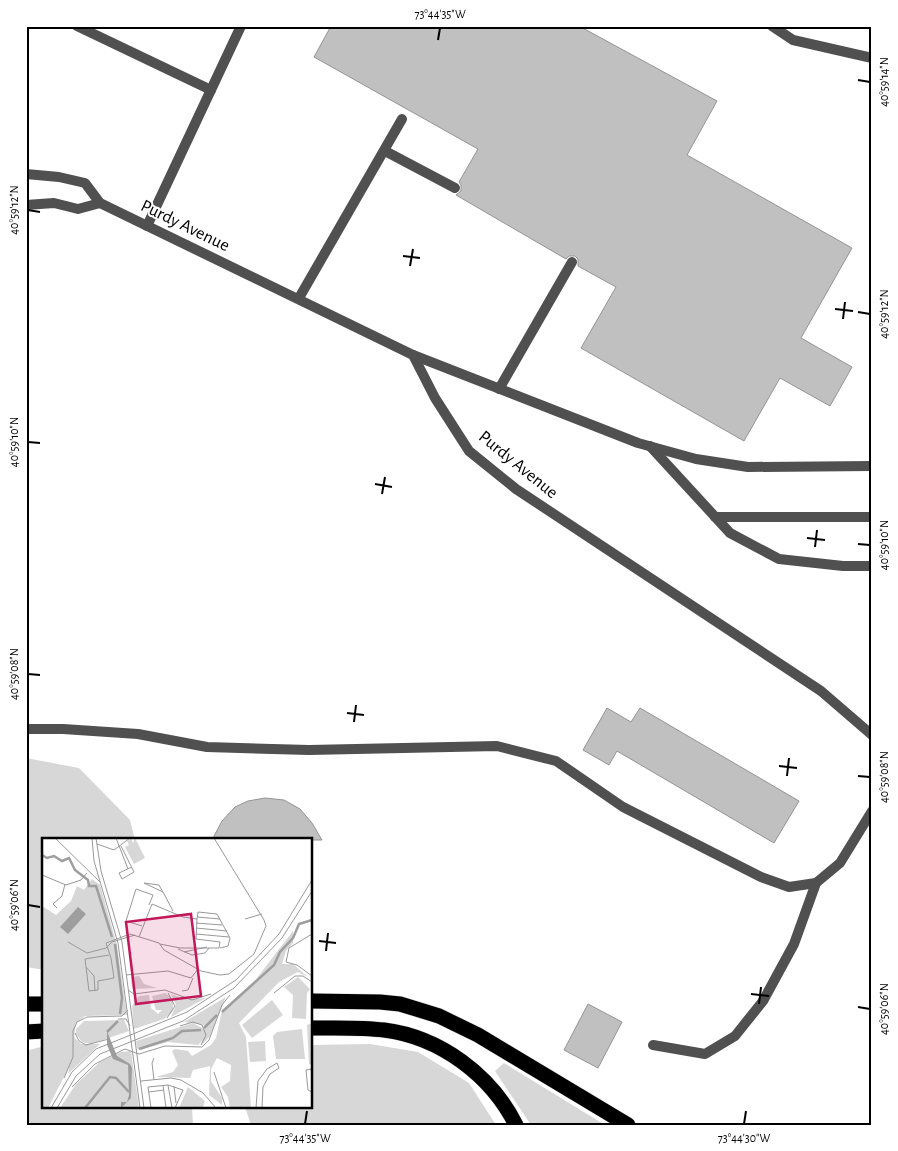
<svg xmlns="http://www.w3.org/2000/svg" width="898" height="1151" font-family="'Alegreya Sans',sans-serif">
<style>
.green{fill:#d7d7d7}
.building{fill:#c0c0c0;stroke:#949494}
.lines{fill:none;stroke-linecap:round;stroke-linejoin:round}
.highway-casing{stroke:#dbdbdb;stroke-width:16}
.lane{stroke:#505050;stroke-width:10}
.street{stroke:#505050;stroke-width:10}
.highway{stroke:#000;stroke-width:15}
.ticks{fill:none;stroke:#000;stroke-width:2}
.labels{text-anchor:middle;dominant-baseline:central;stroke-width:4;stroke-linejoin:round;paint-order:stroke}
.street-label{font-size:18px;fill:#000;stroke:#fff}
.inset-river{fill:none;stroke:#9e9e9e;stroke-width:2.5}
.inset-road{fill:none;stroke:#999;stroke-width:1}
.view{fill:#c2185b;fill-opacity:0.15;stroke:#c2185b;stroke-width:2.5}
.inset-edge{fill:none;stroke:#000;stroke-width:2.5}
.neatline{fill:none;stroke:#000;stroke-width:2}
.ticks-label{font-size:12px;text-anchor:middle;fill:#000}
</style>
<rect width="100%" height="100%" fill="#fff"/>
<g class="green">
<path d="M26,758l53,10 51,52 5,20h-91v130l-18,-3z"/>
<path d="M370,1044l48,8 51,31 27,42h-245l-6,-18h66v-62z"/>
<path d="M44,1046v61h148l1,18h-167v-74z"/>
<path d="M504,1063l101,62h-74l-36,-54z"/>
</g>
<g class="building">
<path d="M331,26h248l138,75 -30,54 165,93 -51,90 51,29 -22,39 -50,-28 -36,63 -163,-93 35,-61 -38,-21v-7l-3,-3h-6l-3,3 -110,-64 5,-4v-6l-2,-3 19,-33 -164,-92z"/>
<path d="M607,708l24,14 9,-14 159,93 -25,42 -157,-92 -8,14 -26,-15z"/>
<path d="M265,798l19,2 16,9 12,14 10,17h-110l10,-19 13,-14 13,-6z"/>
<path d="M588,1004l34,18 -24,46 -34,-18z"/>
</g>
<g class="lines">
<defs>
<g id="highway">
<path d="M311,1001l69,1 20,2 39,12 39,19 150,90"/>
<path d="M26,1004h18"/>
<path d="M311,1028c24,0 49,-1 73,2 56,7 107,45 132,95"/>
<path d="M26,1032l18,-1"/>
</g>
</defs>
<use href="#highway" class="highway-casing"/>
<g class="lane">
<path d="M77,26l134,64"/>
<path d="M772,26l21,14 79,18"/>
<path d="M385,151l70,37"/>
<path d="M147,226l94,-200"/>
<path d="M299,298l103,-179"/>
<path d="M413,355l225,88 58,16 52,8 124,-1"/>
<path d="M499,389l73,-127"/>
<path d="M650,446l80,87 49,26 64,7h29"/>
<path d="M715,517h157"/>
<path d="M26,729h37l75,5 69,13 102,3 188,-4 59,15 67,46 138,70 28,10 27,-4 24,-20 32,-52"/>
<path d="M653,1045l52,9 30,-18 28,-35 31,-57 22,-61"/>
</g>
<g class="street">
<path d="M26,174l33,3 26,6 15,20 313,152 22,43 34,53 47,38 305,202 51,44"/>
<path d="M26,205l28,-2 24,6 22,-6"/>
</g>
<use href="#highway" class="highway"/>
</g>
<path class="ticks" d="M438,40l2,-12M858,80l12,2M28,210l12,2M403,256l17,2M410,266l3,-17M835,309l18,2M858,312l12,2M843,319l2,-17M28,442l12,1M375,484l17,3M382,494l3,-17M807,538l18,2M858,544l12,1M815,547l2,-17M28,674l12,1M347,713l17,2M354,722l2,-17M779,766l18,2M787,776l2,-18M858,776l12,1M28,905l12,2M319,941l17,2M326,951l2,-18M751,994l18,2M759,1004l2,-17M858,1007l12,2M305,1124l2,-13M744,1124l2,-13"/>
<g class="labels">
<g class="street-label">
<text transform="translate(185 226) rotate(26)">Purdy Avenue</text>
<text transform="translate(518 465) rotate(39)">Purdy Avenue</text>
</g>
</g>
<g transform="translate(42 838)">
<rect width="270" height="270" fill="#fff"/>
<path d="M93,0l10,20 -11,6 -9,-17 4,-2 -2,-4 4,-2 2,4zM50,41l8,6 17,60 10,70 -42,1 -9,7 -5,40 -23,45h-6v-202l14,9 15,-14 6,-15 7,4zM251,93v12l-7,8 -4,13h11l15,13 -10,-5 -19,10 -40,41 7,14 5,71h-21l-2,-11 -7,-10 9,-6 1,-16 -14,-7 -6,11v12l11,17v7l-13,-10 1,-29 -17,4 -3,8 -34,-1 17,-5 5,-7 -6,-14 3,-2 13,2 4,5 19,-11 5,-7 6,-28 31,-27zM97,138l5,8 13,4 -25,1 -1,-12zM256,139l12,12 -3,4 -1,26 -14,-1 1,-23 -9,-8zM123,155l8,6v12l-9,8 -30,10 -2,-23 7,-10 10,-1 2,13 7,6 4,-4h-6l-4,-14zM129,156l13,5 22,-1 -35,19 5,-12zM184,159l-16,39 -8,9 2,-20 -20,-3zM230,162l11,15 -31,23 -10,-13zM82,182l5,11 -38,13 -9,-2 -6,-8v-5l8,-8zM151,185l11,6v10l-6,6 -30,-3 -28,8 -3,-2 -1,-7zM270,185v42l-3,-1 -2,-39zM260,191l3,30h-29l-3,-23 4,-4zM32,199l7,7h19l-32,30zM223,203l1,20 -16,1 -2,-20zM89,213l8,57h-79l16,-24 24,-22 21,-10zM146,249l17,14 -2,6 -24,1z" fill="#d7d7d7"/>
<path d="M36,69l8,7 -18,20 -8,-7zM65,193l10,25 13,8 2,4 -1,30 -10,10v-6h6l2,-7 -1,-30 -15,-6 -6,-14z" fill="#9e9e9e"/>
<path class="inset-river" d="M0,17l5,3 7,-2 8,5 7,-3 6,12 13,10 1,6h7l16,51M73,106l7,54 -2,16M180,174l52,-47 6,-13 13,-14 6,-14 13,-4M162,190l13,-13M65,194l11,-11M97,211l34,-11 9,-7 19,-1M43,270l25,-31 6,1 13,14"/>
<path class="inset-road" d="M13,0l45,44M50,0l2,23 24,82 22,165M54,0l5,33 21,71 22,166M74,0l12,31M55,6l17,6 16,-12M79,8l13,26 -12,7 -3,-6 13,-6M0,37l24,10 15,-5 6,-7M121,54l-19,-9 15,2 1,2 3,5 10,19M15,70l-4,-4 9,-8 3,-12M155,79l23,2M155,81l1,-7 19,2 13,24 -2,8 -8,2M203,81l17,-5M154,85l26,2M100,88l-16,-5 10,-32 17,6 -4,10M154,90l31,3M154,96l33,3M97,99l13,-33 31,13 14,2 -1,20 24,3 -1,6h-39l-20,-4M26,104l19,11 19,-5M64,110l6,-6 23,-7M136,111l14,6 13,-2 4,-5M142,114l23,-5M67,117l-24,4 4,32 9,-1v-9l16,-3 -3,-20 -5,-15 24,-9 29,9 5,7 37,21 19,4 9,-1 25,-20 12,-28 -2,-6 -50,-82M244,124l3,-14 23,-14M244,124l11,3 15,11M44,129l8,9 1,15M84,137l42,-4 23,7 7,-9M86,152l6,4 31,-4 27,10 19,-6M140,153l6,-1 5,-12M232,155l21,-17h8l9,6M125,180l8,-12 -7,-13M76,181h8l4,7M138,188l13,-4 9,3 4,10 -5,10M33,195l4,8 7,4 23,-6M112,220l-2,5 2,17M172,234l12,36M270,237l-1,-6 -5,1 2,20 4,2M22,240l9,-21v-26l4,-9 10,-5 35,-1 6,-6M99,243l30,-3 10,2 22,13 13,15M121,247l3,23M126,247l4,23M132,248l2,17M30,249l23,-23 30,-15 14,5 26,-8 37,1 7,-7 13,-35 8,-10M107,254l15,-2M9,270l21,-36 24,-23 91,-37 49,-32 43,-46 33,-54M15,270l19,-32 24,-22 83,-33 51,-33 48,-50 30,-47M109,270l-3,-21 20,-2 15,5 -8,18M214,270l2,-27 9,-12 10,-6 2,5 -9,6 -7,13 -1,21"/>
<path class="view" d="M149,76l10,82 -65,8 -10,-82z"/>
<rect width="270" height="270" class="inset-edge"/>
</g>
<rect width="898" height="1151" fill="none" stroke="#ffffff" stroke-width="55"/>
<rect x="28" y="28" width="842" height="1096" class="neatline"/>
<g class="ticks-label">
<text x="440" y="18">73°44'35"W</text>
<text transform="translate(884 82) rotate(-90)" y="4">40°59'14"N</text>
<text transform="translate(14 210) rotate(-90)" y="4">40°59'12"N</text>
<text transform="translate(884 314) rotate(-90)" y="4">40°59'12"N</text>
<text transform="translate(14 442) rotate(-90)" y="4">40°59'10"N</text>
<text transform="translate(884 545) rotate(-90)" y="4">40°59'10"N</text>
<text transform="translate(14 674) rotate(-90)" y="4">40°59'08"N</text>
<text transform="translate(884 777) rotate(-90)" y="4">40°59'08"N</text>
<text transform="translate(14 905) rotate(-90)" y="4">40°59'06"N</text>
<text transform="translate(884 1009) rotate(-90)" y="4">40°59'06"N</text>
<text x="305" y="1142">73°44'35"W</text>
<text x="744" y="1142">73°44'30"W</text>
</g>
</svg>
